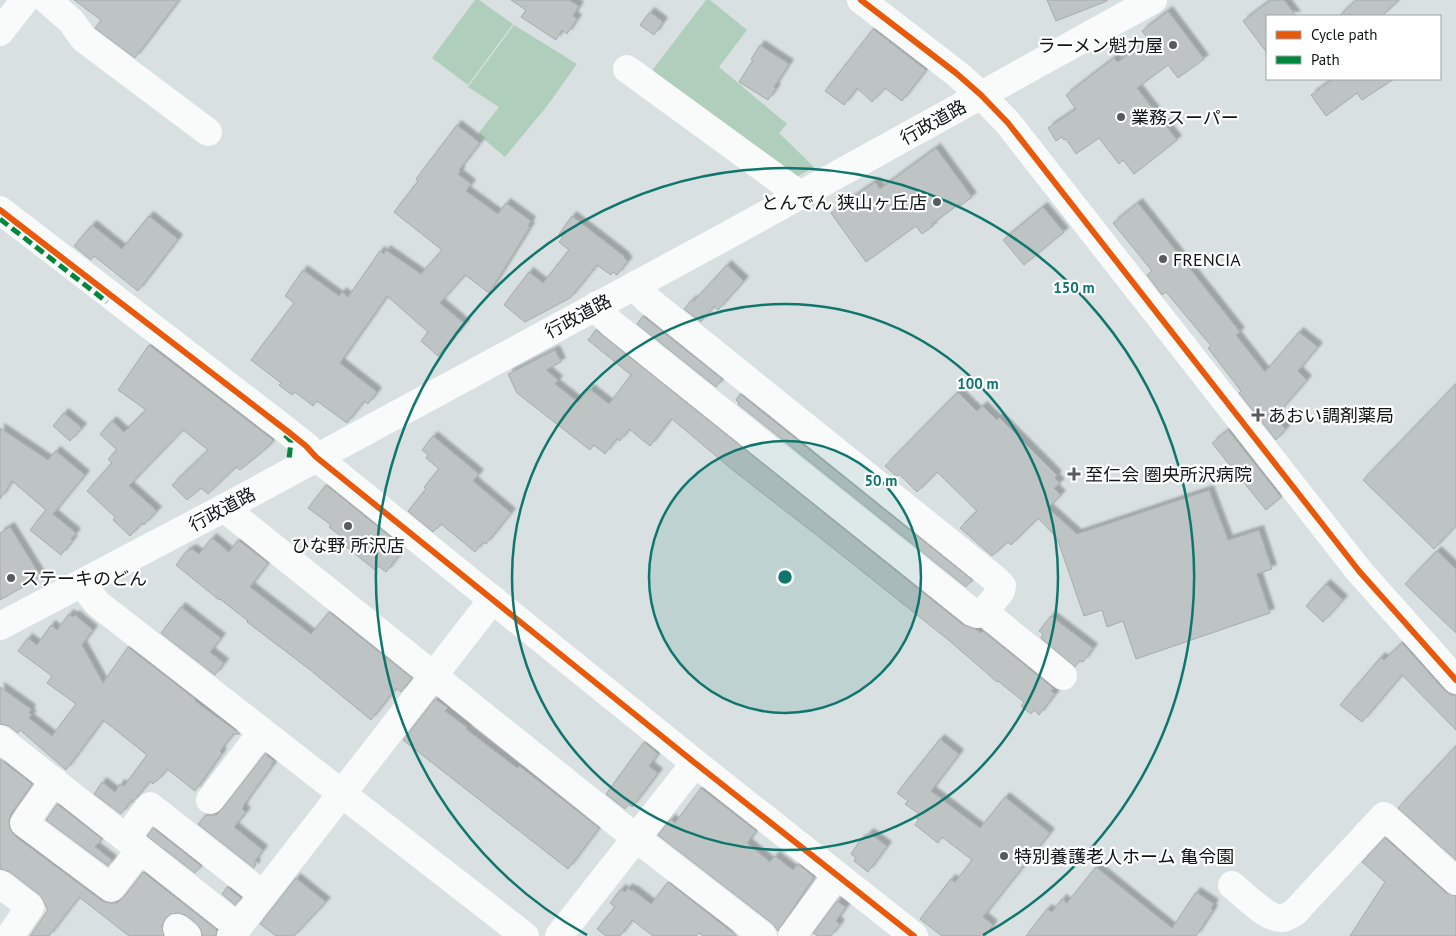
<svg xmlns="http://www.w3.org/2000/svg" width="1456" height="936" font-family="'PT Sans','Noto Sans JP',sans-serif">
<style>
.green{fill:#afcebc}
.building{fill:#bec4c4;stroke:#a6acac;filter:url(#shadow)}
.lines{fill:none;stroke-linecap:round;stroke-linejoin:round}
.minor{stroke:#f9fafa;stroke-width:28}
.highway{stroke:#f9fafa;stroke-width:28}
.quiet{stroke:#00873e;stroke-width:5;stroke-dasharray:10 5;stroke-linecap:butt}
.cycleway-casing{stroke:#fff;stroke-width:9}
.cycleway{stroke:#e8590c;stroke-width:6}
.ring{fill:none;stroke:#0f766e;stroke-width:2.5}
.poi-dot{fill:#565c5d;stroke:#fff;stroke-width:2}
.labels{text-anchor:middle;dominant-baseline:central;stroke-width:4.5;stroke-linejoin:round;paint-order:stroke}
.poi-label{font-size:18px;fill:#101516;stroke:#fff;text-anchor:start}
.street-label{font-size:18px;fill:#101516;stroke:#fff}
.centre{fill:#0f766e;stroke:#fff;stroke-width:2.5}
.ring-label{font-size:15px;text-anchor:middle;font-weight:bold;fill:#0f766e;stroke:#fff;stroke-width:4.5;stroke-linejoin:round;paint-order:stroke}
</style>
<defs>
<filter id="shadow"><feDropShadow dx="4.5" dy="-4.5" stdDeviation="1" flood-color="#0004"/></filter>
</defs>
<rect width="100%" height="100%" fill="#d8e0e1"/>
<g class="green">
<path d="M475,0h4l34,24 -45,61 -36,-27z"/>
<path d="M706,0h4l37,30 -28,37 68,57 -8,9 35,34 -19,11 -145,-105z"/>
<path d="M514,25l63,39 -30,42 -42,51 -27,-23 21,-27 -31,-20z"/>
</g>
<g class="building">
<path d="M74,0h105l-44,58 -40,-30 6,-8z"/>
<path d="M511,0h58l10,6 -6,10 4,3 -10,15 -5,-4 -6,10 -35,-23 5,-7z"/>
<path d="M1047,0h60v1l-51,20z"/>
<path d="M1271,0h13l12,16h-29v37l-24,-32z"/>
<path d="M1356,0h43l-17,16h-43z"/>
<path d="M1168,11l36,48 -26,19 -10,-13 -31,23 40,52 -43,34 -11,-14 -4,4 -20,-26 -23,16 -10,-15 -2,1 -2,-3 -6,4 -8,-13 28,-19 -10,-14 48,-37 4,4 30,-23 -6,-8z"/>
<path d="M650,12l13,10 -9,13 -14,-10z"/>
<path d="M873,29l53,41 -24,31 -17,-13 -13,14 -15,-14 -13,17 -19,-14z"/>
<path d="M760,45l29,19 -15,23 2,1 -8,12 -29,-18 14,-22 -2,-1z"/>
<path d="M1333,79h61l-32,21 -5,-7 -31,23 -15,-21z"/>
<path d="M457,125l23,18 -21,27 2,1 -3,3 13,10 -5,7 32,23 8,-11 25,18 -3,5 2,1 -41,66 -24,-18 -25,28 25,21 -27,32 -17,-15 7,-9 -41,-36 -47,67 37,29 -9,12 -4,-3 -17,22 -30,-22 -4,5 -18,-14 -3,3 -13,-10 2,-2 -30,-23 43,-57 -9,-7 18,-26 36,26 3,-4 6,5 32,-46 4,3 2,-4 35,24 21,-24 -48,-38 24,-31 -2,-2z"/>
<path d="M936,148l36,49 -12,9 -1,-2 -27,20 1,2 -11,8 -6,-8 -50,36 -35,-49 44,-31 5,7z"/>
<path d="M1138,203l102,129 -4,3 29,37 34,-40 19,15 -20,24 9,9 -33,38 12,11 -10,11 -37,-47 2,-2 -33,-43 3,-2 -45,-54 -4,3 -15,-20 5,-4 -39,-48z"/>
<path d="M1043,207l21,25 -40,33 -21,-25z"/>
<path d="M149,216l29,23 -40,52 -44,-35 -3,4 -17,-14 18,-21 30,24z"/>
<path d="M572,216l53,41 -1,1 4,3 -11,14 -4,-3 -2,3 -14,-10 -27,33 -45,24 -21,-17 25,-33 14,11 26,-33 -10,-8 4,-5 -4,-3z"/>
<path d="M727,265l17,16 -26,29 -4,-4 -13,16 -17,-13 8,-9 2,1z"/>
<path d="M643,316l79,63 -6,8 -79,-63z"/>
<path d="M596,330l366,294 13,5 6,4 2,-2 70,57 -2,3 4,3 -16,21 -5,-5 -3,4 -10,-8 3,-4 -26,-21 -1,1 -46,-40 -132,-105 -85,-66 -62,-52 -2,1 -20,26 -21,-17 -9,12 -3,-3 -12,16 -11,-9 -4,5 -73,-57 -9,-19 47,-24 6,12 -15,8 12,10 -3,4 23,18 12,-13 19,15 22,-29 -43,-35z"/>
<path d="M149,345l124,95 -6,8 -27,22 -4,-3 -28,27 -7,-6 -14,12 -15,-15 36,-35 -25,-20 -54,56 28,25 -13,14 -2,-2 -12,13 -17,-16 2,-3 -28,-26 25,-28 -4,-4 9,-9 -17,-16 12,-13 12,11 22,-22 -28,-20z"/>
<path d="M1456,384v142l-22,23 -71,-69z"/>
<path d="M958,392l19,19 6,-5 14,14 2,-3 58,58 -2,3 5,5 -6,5 7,7 -13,13 29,26 132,-44 19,50 31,-10 13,39 -15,5 13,39 -134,46 -13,-38 -16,6 -5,-17 -18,6 -27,-78 -19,-20 -27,27 -3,-3 -16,14 -32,-28 17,-17 -40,-39 -20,20 -18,-18 -2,3 -12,-11z"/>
<path d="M740,394l232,186 -6,7 -228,-183 1,-1 -3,-3z"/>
<path d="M64,413l18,15 -12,13 -17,-15z"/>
<path d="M0,428l48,32 8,-9 29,24 -32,39 23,19 -5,6 2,1 -12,15 -31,-25 16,-20 -34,-29 -12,18z"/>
<path d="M1228,430l53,67 -15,13 -54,-67z"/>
<path d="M433,436l46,38 -6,7 38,32 -25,31 -3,-2 -8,10 -34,-28 -8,8 -25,-21 18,-22 -2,-2 15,-18 -13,-11 2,-3 -6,-5z"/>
<path d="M326,485l71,57 -5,6 8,6 -14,18 -8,-6 -3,4 -36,-29 3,-4 -13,-10 2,-2 -23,-17z"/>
<path d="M10,527l31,50 -41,23v-67z"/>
<path d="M212,538l17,14 9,-12 30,23 -18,24 61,47 18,-22 83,66 -11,14 -5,-4 -25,32 -62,-51 -62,-47 1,-1 -28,-22 -1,1 -43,-35 10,-13 6,-3 7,5z"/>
<path d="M1437,551l19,18v64l-51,-49z"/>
<path d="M1326,584l17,16 -20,22 -17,-16z"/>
<path d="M181,607l40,31 -11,14 14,11 -9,12 -54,-42z"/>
<path d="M69,614l4,3 2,-2 18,15 -11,15 21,38 25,-36 68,53 -1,1 45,33h-7l-13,17 2,2 -27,38 -28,-22 -11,13 -1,-1 -2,3 -3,-3 -18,22v-4l-11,15 -27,-20 8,-12 13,10 5,-8 4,2 23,-31 -44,-35 -37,50 -46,-40 -2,3 -9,-7 -9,-2v-37l31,22 -2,4 3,2 -3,3 23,18 24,-32 -29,-21 5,-7 -34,-25 10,-13 9,7 14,-20 6,5z"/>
<path d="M1051,616l42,32 -10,14 -3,-2 -5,7 -34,-29 2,-4 -4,-3z"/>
<path d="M1402,643l42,47 7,5h5v35l-54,-55 -40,47 -22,-17 41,-48 3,3z"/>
<path d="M435,699l13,9 -3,3 23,17 -2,1 51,39 2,-2 38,29 42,33 -31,41 -165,-129z"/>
<path d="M940,739l19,15 -28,37 49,37 25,-31 45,36 -67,84 10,8 -8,11h-43l-22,-17 31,-40 4,3 17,-22 -30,-23 -4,6 -23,-18 4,-6 -3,-1 3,-4 -14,-10 3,-3 -11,-8z"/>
<path d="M644,742l14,12 -9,12 9,7 -26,34 -3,-3 -4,5 -19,-15z"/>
<path d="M1456,746v114l-58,-52z"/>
<path d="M265,754l9,7 -3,4 1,1 -29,40 1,1 -2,2 4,3 -12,15 29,23 -9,12 2,2 -2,4 -56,-44 8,-9h10l6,-6z"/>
<path d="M0,759l32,25 -21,30 -2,7 1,8 5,7 87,65 7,2h8l6,-5 20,-26 74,58 -1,6h-14l-1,-6 -4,-6 -10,-8 -8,-3 -8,1 -6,5 -3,7 2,10h-35l-50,-39 -30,39h-19l18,-26 -8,-15 -30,-23 -10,-3z"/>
<path d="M701,788l55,43 -9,12 23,19 5,-6 18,14 5,-6 16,13 -36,54 -5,-7 -115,-89 13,-16 4,4z"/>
<path d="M57,804l45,35 -7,8 17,13 -4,6 -62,-46z"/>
<path d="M153,828l48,38 -6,7 -48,-37z"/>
<path d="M869,833l18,13 -19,26 -14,-11 2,-3 -5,-4 10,-15 2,1z"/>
<path d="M1385,838l61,55 10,3v40h-106l35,-54 -23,-20z"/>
<path d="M1096,867l76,61 24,-36 18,12 -3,4 2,2 -17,26h-170l21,-27 5,3 10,-13 5,4z"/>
<path d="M296,878l30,24 -32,34h-18l-16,-12z"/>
<path d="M668,882l69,54h-34l-4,-3 -3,3h-43l-21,-16 -12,16h-14l-9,-7 18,-22 -5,-4 11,-14 4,3 3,-4 4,3 1,-1 18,14z"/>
<path d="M227,887l14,11 -6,7 -13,-11z"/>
<path d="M837,901l9,6 -10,14 4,3 -9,12h-13l-5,-3z"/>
</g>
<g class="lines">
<g class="minor">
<path d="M47,0l24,21 13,18 124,93"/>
<path d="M861,0l95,73 25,22 27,28 351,448 97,109"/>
<path d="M0,32l25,-32"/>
<path d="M627,69l173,126"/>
<path d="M0,210l291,224 15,12 10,11 379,306 219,173"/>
<path d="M637,284l5,10 6,6 347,279 7,7 -1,5 -17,21"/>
<path d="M597,305l6,10 8,8 361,289 5,2 7,-2 79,64"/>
<path d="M224,508l412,330 127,98"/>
<path d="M85,582l4,11 9,11 427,332"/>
<path d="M0,739l238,188"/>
<path d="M54,781l-30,42 87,65 29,-38"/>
<path d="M210,800l52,-68"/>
<path d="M126,838l24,-32 113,89"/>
<path d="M0,884l30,23 -20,29"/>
<path d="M1232,885c11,9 36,35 51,33 3,0 8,-4 11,-5l90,-97 72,65"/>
<path d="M177,928l10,8"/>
<path d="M231,936l262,-337"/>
<path d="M559,936l136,-173"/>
<path d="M792,936l44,-60"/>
</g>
<path class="highway" d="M0,626l224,-118 506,-274 423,-234"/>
<g class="quiet">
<path d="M0,219l107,83"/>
<path d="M285,435l6,6 -2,18"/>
</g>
<defs>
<g id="cycleway">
<path d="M861,0l95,73 25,22 27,28 351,448 97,109"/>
<path d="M0,210l291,224 15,12 10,11 379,306 219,173"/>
</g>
</defs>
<use href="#cycleway" class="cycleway-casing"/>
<use href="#cycleway" class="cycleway"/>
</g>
<circle cx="785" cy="577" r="136" fill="#0f766e" fill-opacity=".12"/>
<g class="ring">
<circle cx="785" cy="577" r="136"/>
<circle cx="785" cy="577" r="273"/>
<path d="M587 935A409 409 0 1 1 983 935"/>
</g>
<g class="poi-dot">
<circle cx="1173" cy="45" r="5"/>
<circle cx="1121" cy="117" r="5"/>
<circle cx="937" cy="202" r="5"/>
<circle cx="1163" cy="259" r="5"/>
<path d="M1255.5 407.5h5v5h5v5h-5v5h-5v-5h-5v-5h5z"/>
<path d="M1071.5 466.5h5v5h5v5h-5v5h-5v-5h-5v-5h5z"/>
<circle cx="348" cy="526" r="5"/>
<circle cx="11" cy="578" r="5"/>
<circle cx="1004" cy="856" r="5"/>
</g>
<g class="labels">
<g class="poi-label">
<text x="1163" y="45" text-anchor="end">ラーメン魁力屋</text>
<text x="1131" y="117">業務スーパー</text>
<text x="927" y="202" text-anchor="end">とんでん 狭山ヶ丘店</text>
<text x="1173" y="259">FRENCIA</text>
<text x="1268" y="415">あおい調剤薬局</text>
<text x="1085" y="474">至仁会 圏央所沢病院</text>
<text x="348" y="545" text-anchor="middle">ひな野 所沢店</text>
<text x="21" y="578">ステーキのどん</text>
<text x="1014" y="856">特別養護老人ホーム 亀令園</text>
</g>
<g class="street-label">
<text transform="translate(933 122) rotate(-29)">行政道路</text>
<text transform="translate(578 316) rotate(-28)">行政道路</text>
<text transform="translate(222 509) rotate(-28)">行政道路</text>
</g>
</g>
<circle cx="785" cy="577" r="8" class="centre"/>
<g class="ring-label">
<text x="1074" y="293">150 m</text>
<text x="978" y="389">100 m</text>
<text x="881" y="486">50 m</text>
</g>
<rect x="1266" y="15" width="175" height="65" fill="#ffffff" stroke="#9fa1a2"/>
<rect x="1276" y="31" width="25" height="8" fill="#e8590c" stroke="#9fa1a2"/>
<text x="1311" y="40" font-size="15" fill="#101516">Cycle path</text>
<rect x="1276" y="56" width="25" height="8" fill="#00873e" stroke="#9fa1a2"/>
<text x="1311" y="65" font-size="15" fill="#101516">Path</text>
</svg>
